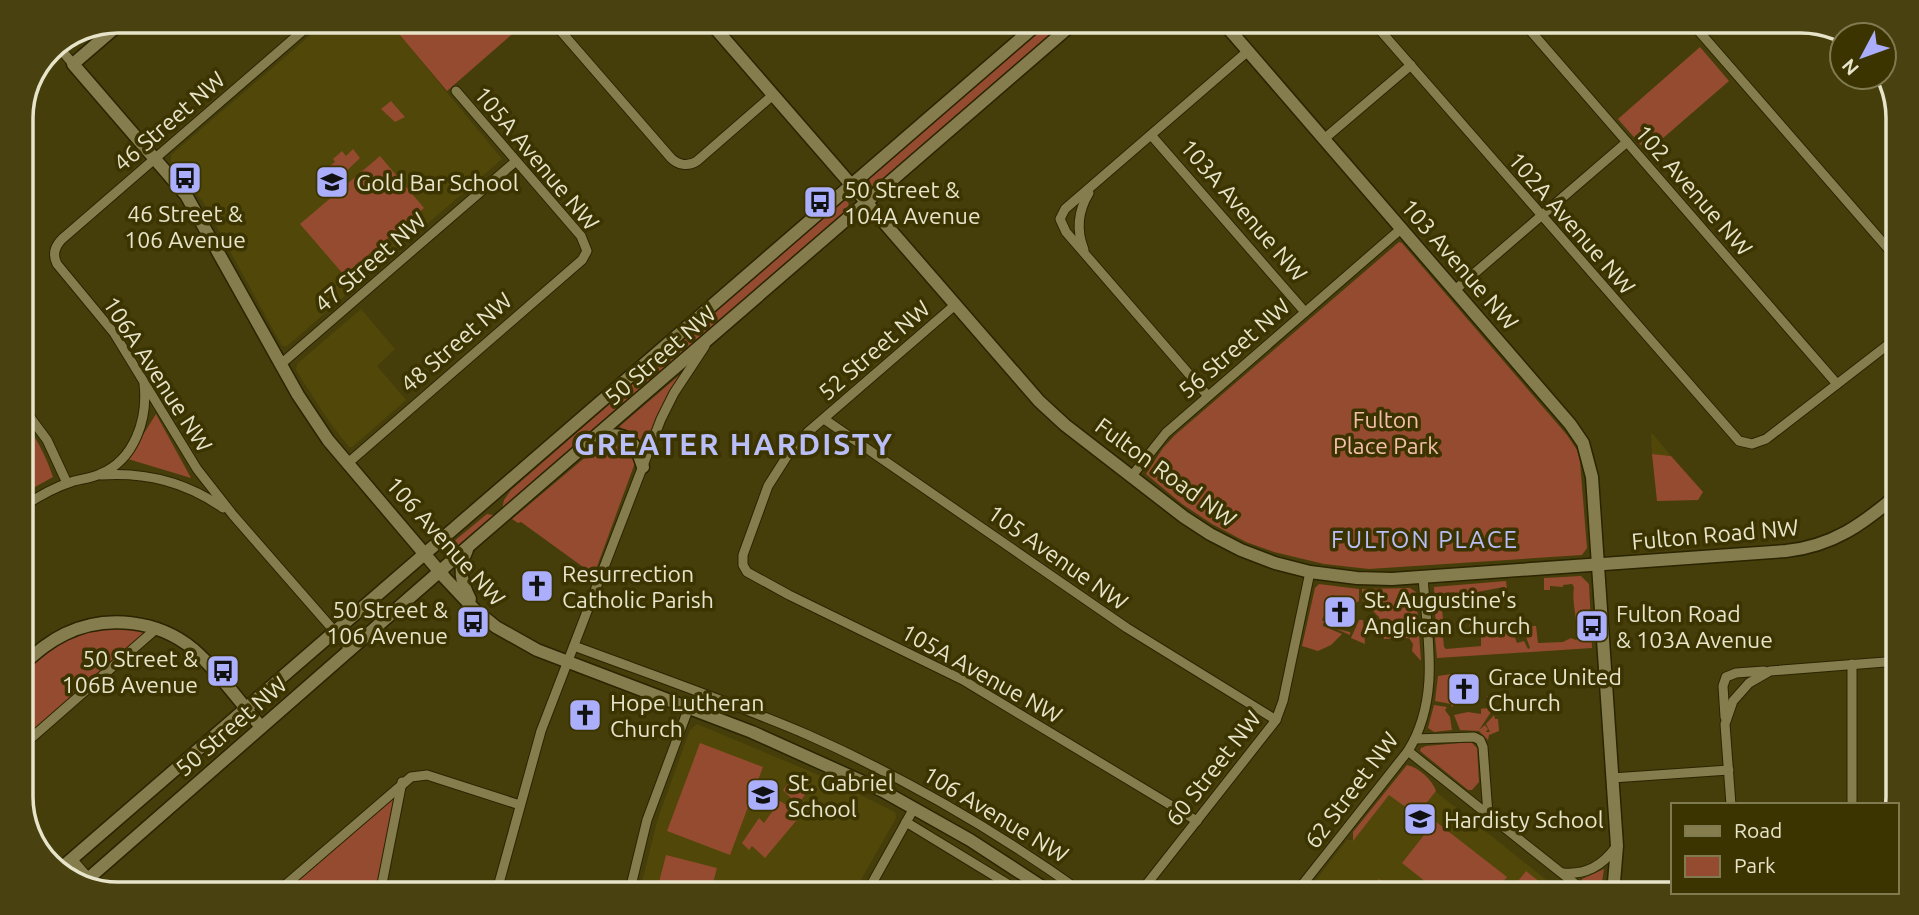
<svg xmlns="http://www.w3.org/2000/svg" width="1919" height="915" font-family="Ubuntu,sans-serif">
<style>
.built{fill:#504709}
.green{fill:#954b2f}
.lines{fill:none;stroke-linecap:round;stroke-linejoin:round}
.street-casing{stroke:#2a2400;stroke-width:11}
.secondary-casing{stroke:#2a2400;stroke-width:15}
.street{stroke:#857d4d;stroke-width:9}
.secondary{stroke:#857d4d;stroke-width:12}
.labels{text-anchor:middle;dominant-baseline:central;stroke-width:7;stroke-linejoin:round;paint-order:stroke}
.street-label{font-size:23px;fill:#e7e4ca;stroke:#3b3300}
.poi-label{font-size:23px;fill:#e7e4ca;stroke:#3b3300;text-anchor:start}
.park-label{font-size:23px;fill:#f3beaa;stroke:#3b3300}
.neighbourhood-label{font-size:24px;letter-spacing:2px;fill:#b9bef7;stroke:#3b3300}
.district-label{font-size:30px;font-weight:bold;letter-spacing:2px;fill:#b9bef7;stroke:#3b3300}
.rim{fill:none;stroke:#e7e4ca;stroke-width:3.5}
</style>
<rect width="100%" height="100%" fill="#453e0b"/>
<g class="built">
<path d="M327,21h61l114,138 -215,187h-5l-79,-144 -32,-40v-7z"/>
<path d="M361,309l34,40 -18,17 29,34 -54,47h-3l-21,-27 -32,-50 1,-6z"/>
<path d="M1652,433l19,23 -19,-2 -1,-19z"/>
<path d="M697,724l129,54 69,34 1,6 -43,76h-214l19,-76 32,-88z"/>
<path d="M1414,774l31,25 119,95h-259l42,-54h6l50,-65z"/>
</g>
<g class="green">
<path d="M388,21h139l-80,70z"/>
<path d="M1049,21h20l-194,166 -6,-3 1,-8z"/>
<path d="M1700,47l29,34 -82,71 -29,-33z"/>
<path d="M391,101l14,16 -10,5 -14,-13z"/>
<path d="M353,149l7,9 -25,24 -10,-12 10,-8 -2,-3 9,-8 4,5z"/>
<path d="M380,156l44,52 -80,67 -44,-51z"/>
<path d="M844,200l4,2 2,8 -348,299 2,-9 7,-10z"/>
<path d="M1399,242l3,1 165,192 10,15 3,12 7,86 -5,7 -213,14 -45,-5 -50,-12 -28,-10 -34,-18 -30,-20 -36,-30 17,-26 12,-13z"/>
<path d="M683,372l-37,75h-1c-7,-10 -11,-16 -24,-18l-1,-3z"/>
<path d="M156,414l35,64 -63,-19z"/>
<path d="M21,419c15,17 25,37 32,58l-18,10 -14,10z"/>
<path d="M607,439l20,3 9,18 -42,115 -4,1v-4l-69,-50 -3,1 -6,-4z"/>
<path d="M1652,454l19,2 32,36 -5,8 -41,1z"/>
<path d="M487,514l6,1 1,2 -46,41 -4,-2 3,-9z"/>
<path d="M1581,576l8,8 2,39 -9,1 -6,-3c-1,-12 -4,-22 -2,-34l-2,-3 -9,1v2l-13,-1v4h-6v-12z"/>
<path d="M1506,581l1,8 -3,-2 -38,7v-2h-5l-1,2 -5,1 -1,-3 -12,2 -2,2 3,4 -2,4 3,21h-3l-3,9h-2l-2,-47z"/>
<path d="M1319,584l40,5v12l-4,2 -23,-8 -10,25 5,4 5,-1 4,6 14,3v3l-27,-12v3l19,8 -11,11 -13,6 -16,-5 13,-58z"/>
<path d="M1410,588l6,4 5,69 -9,-10 1,-7 -4,-6 -25,1 -5,-22 -17,-17v-11z"/>
<path d="M1473,619l9,3 17,-3 5,4h6l7,20 7,-2 4,8 2,-1 -5,-14 7,-8h4l2,17 25,-1 8,-4 5,2 2,-2v-10l13,-4 1,24 -155,10 -2,-21h8l1,10 2,2 35,-3v-14l-8,-1v-5h-4z"/>
<path d="M1359,620h4l2,24 -14,-6z"/>
<path d="M86,626l71,2 -136,118v-80z"/>
<path d="M1451,674l2,32 -1,1 -1,-3 -16,-3 3,-25z"/>
<path d="M1492,695l1,14 -14,21 6,-5 3,4 -2,3h4l-4,-8 8,-9 1,4h3l1,12 -10,4 -1,5 -9,-9 -19,-1 -6,-15 14,-3 13,2v-5l6,-1v-12z"/>
<path d="M1434,705l13,2 -2,3 5,7 2,13 -18,2 -6,-4z"/>
<path d="M1471,742l6,6 2,34 -7,8h-4l-48,-39 1,-3 5,-2z"/>
<path d="M700,743l63,24 -33,88 -63,-24z"/>
<path d="M1407,765c13,3 25,15 29,26l-23,29 -2,-9 -22,-16 -36,46v-9z"/>
<path d="M796,774l13,15 -14,20 6,6 -36,43 -13,-12 -3,4 -7,-7 17,-25 5,5 16,-22 8,5 4,-7 -9,-9z"/>
<path d="M402,782l-22,112h-88l-14,-3z"/>
<path d="M1435,821l72,56 -13,17h-53l-39,-31z"/>
<path d="M666,855l51,13 -7,26h-54z"/>
<path d="M1604,869l-4,25 -18,-13v-2z"/>
<path d="M1526,871l25,20 3,3h-46z"/>
<path d="M1379,879l19,15h-31z"/>
</g>
<g class="lines">
<defs>
<g id="street">
<path d="M314,21l-252,218c-7,7 -10,15 -5,25l57,69 83,136 36,46 117,134"/>
<path d="M552,21l119,137c7,7 17,9 26,3l76,-66"/>
<path d="M1372,21l367,420 13,3 14,-5 132,-102"/>
<path d="M1522,21l315,363"/>
<path d="M1690,21l208,239"/>
<path d="M58,46l15,18"/>
<path d="M1151,135l154,177"/>
<path d="M1324,139l87,-74"/>
<path d="M1084,250c-8,-20 -6,-39 5,-57"/>
<path d="M1455,290l172,-148"/>
<path d="M955,305l-147,127 -19,21 -21,33 -25,69v10l4,7 42,23 174,85 234,141"/>
<path d="M281,364l235,-203"/>
<path d="M1208,396l-142,-164 -6,-13 5,-10 183,-158"/>
<path d="M21,405l26,35 20,43"/>
<path d="M824,419l303,209 149,92"/>
<path d="M348,463l234,-203 5,-9 -6,-15 -125,-145"/>
<path d="M101,475c46,-3 85,7 122,33"/>
<path d="M1131,477l35,-44 236,-205"/>
<path d="M21,508c16,-11 34,-21 53,-27 8,-2 18,-3 26,-7 35,-14 48,-56 44,-90"/>
<path d="M574,646c78,29 157,56 234,89 97,43 190,97 276,159"/>
<path d="M1852,664v141"/>
<path d="M1725,717l-2,-31 3,-9 10,-4 28,-2"/>
<path d="M1415,739l59,-2 6,3 3,7 5,67"/>
<path d="M21,747l136,-119"/>
<path d="M1408,751l180,143"/>
<path d="M1612,778l117,-8"/>
<path d="M1731,805l-6,-81 8,-23 16,-18 21,-12 128,-10"/>
<path d="M906,822l118,72"/>
<path d="M72,859l27,31"/>
<path d="M1563,873c23,2 39,-7 53,-26"/>
<path d="M1736,892v2"/>
<path d="M275,894l136,-117 16,-2 93,30"/>
<path d="M380,894l22,-112"/>
<path d="M496,894l45,-163 120,-312 13,-26 31,-47"/>
<path d="M629,894l18,-74 42,-113"/>
<path d="M866,894l48,-86"/>
<path d="M1139,894l137,-174 7,-19 27,-129"/>
<path d="M1295,894l113,-143c33,-53 19,-115 15,-174"/>
</g>
<g id="secondary">
<path d="M123,21l-50,43 113,131 112,200 30,45 117,138 30,32 21,17 41,23 215,82 131,59 87,49 83,54"/>
<path d="M709,21l330,380 26,24 119,92 26,17 31,16 34,13 35,9 47,6 35,1 394,-28c47,-5 77,-27 112,-57"/>
<path d="M1222,21l348,403 13,19 9,34 25,369 -4,48"/>
<path d="M596,437c31,-6 38,1 47,30"/>
<path d="M467,550c-9,18 -6,32 3,49"/>
<path d="M21,666c14,-12 27,-24 44,-32 41,-20 93,-14 128,15 25,22 46,52 68,78"/>
<path d="M59,870l982,-849"/>
<path d="M81,885l390,-341 605,-523"/>
</g>
</defs>
<use href="#street" class="street-casing"/>
<use href="#secondary" class="secondary-casing"/>
<use href="#street" class="street"/>
<use href="#secondary" class="secondary"/>
</g>
<defs>
<symbol id="bus-square" viewBox="-11 -11 22 22"><rect x="-9" y="-9" width="18" height="18" rx="4" fill="#abaffb" stroke="#3b3300"/><path d="M-5-6H5V4H4V6H2V4H-2V6H-4V4H-5ZM-3.5-4V0h7V-4ZM-3.5 1.2v1.5H-2V1.2ZM2 1.2v1.5H3.5V1.2Z" fill="#111"/></symbol>
<symbol id="school-square" viewBox="-11 -11 22 22"><rect x="-9" y="-9" width="18" height="18" rx="4" fill="#abaffb" stroke="#3b3300"/><path d="M0-5L7-2L0 1L-7-2ZM-4 1L0 2.5L4 1V4Q0 6-4 4Z" fill="#111"/></symbol>
<symbol id="church-square" viewBox="-11 -11 22 22"><rect x="-9" y="-9" width="18" height="18" rx="4" fill="#abaffb" stroke="#3b3300"/><path d="M-1.2-6h2.4v3.5h3.3v2.4h-3.3V6h-2.4V-.1h-3.3v-2.4h3.3Z" fill="#111"/></symbol>
</defs>
<g fill-rule="evenodd">
<use href="#bus-square" x="166" y="159" width="38" height="38"/>
<use href="#school-square" x="313" y="163" width="38" height="38"/>
<use href="#bus-square" x="801" y="183" width="38" height="38"/>
<use href="#church-square" x="518" y="567" width="38" height="38"/>
<use href="#church-square" x="1321" y="593" width="38" height="38"/>
<use href="#bus-square" x="454" y="603" width="38" height="38"/>
<use href="#bus-square" x="1573" y="607" width="38" height="38"/>
<use href="#bus-square" x="204" y="652" width="38" height="38"/>
<use href="#church-square" x="1445" y="670" width="38" height="38"/>
<use href="#church-square" x="566" y="696" width="38" height="38"/>
<use href="#school-square" x="744" y="776" width="38" height="38"/>
<use href="#school-square" x="1401" y="800" width="38" height="38"/>
</g>
<g class="labels">
<g class="street-label">
<text transform="translate(169 121) rotate(-41)">46 Street NW</text>
<text transform="translate(537 158) rotate(50)">105A Avenue NW</text>
<text transform="translate(1694 190) rotate(49)">102 Avenue NW</text>
<text transform="translate(1244 210) rotate(49)">103A Avenue NW</text>
<text transform="translate(1572 223) rotate(49)">102A Avenue NW</text>
<text transform="translate(370 262) rotate(-41)">47 Street NW</text>
<text transform="translate(1460 264) rotate(49)">103 Avenue NW</text>
<text transform="translate(456 342) rotate(-41)">48 Street NW</text>
<text transform="translate(1234 348) rotate(-41)">56 Street NW</text>
<text transform="translate(874 350) rotate(-41)">52 Street NW</text>
<text transform="translate(660 355) rotate(-41)">50 Street NW</text>
<text transform="translate(158 374) rotate(57)">106A Avenue NW</text>
<text transform="translate(1166 472) rotate(36)">Fulton Road NW</text>
<text transform="translate(1715 534) rotate(-5)">Fulton Road NW</text>
<text transform="translate(446 541) rotate(48)">106 Avenue NW</text>
<text transform="translate(1058 557) rotate(35)">105 Avenue NW</text>
<text transform="translate(982 673) rotate(29)">105A Avenue NW</text>
<text transform="translate(231 726) rotate(-41)">50 Street NW</text>
<text transform="translate(1213 768) rotate(-52)">60 Street NW</text>
<text transform="translate(1351 790) rotate(-53)">62 Street NW</text>
<text transform="translate(996 814) rotate(31)">106 Avenue NW</text>
</g>
<g class="poi-label">
<text x="356" y="182">Gold Bar School</text>
<text x="844" y="189">50 Street &amp;<tspan x="844" dy="26">104A Avenue</tspan></text>
<text x="185" y="213" text-anchor="middle">46 Street &amp;<tspan x="185" dy="26">106 Avenue</tspan></text>
<text x="562" y="573">Resurrection<tspan x="562" dy="26">Catholic Parish</tspan></text>
<text x="1364" y="599">St. Augustine's<tspan x="1364" dy="26">Anglican Church</tspan></text>
<text x="448" y="609" text-anchor="end">50 Street &amp;<tspan x="448" dy="26">106 Avenue</tspan></text>
<text x="1616" y="613">Fulton Road<tspan x="1616" dy="26">&amp; 103A Avenue</tspan></text>
<text x="198" y="658" text-anchor="end">50 Street &amp;<tspan x="198" dy="26">106B Avenue</tspan></text>
<text x="1488" y="676">Grace United<tspan x="1488" dy="26">Church</tspan></text>
<text x="610" y="702">Hope Lutheran<tspan x="610" dy="26">Church</tspan></text>
<text x="788" y="782">St. Gabriel<tspan x="788" dy="26">School</tspan></text>
<text x="1444" y="819">Hardisty School</text>
</g>
<g class="park-label">
<text x="1386" y="419">Fulton<tspan x="1386" dy="26">Place Park</tspan></text>
</g>
<g class="neighbourhood-label">
<text x="1425" y="539">FULTON PLACE</text>
</g>
<g class="district-label">
<text x="734" y="444">GREATER HARDISTY</text>
</g>
</g>
<path d="M0 0H1919V915H0ZM118 33H1801A85 85 0 0 1 1886 118V797A85 85 0 0 1 1801 882H118A85 85 0 0 1 33 797V118A85 85 0 0 1 118 33Z" fill="#494110" fill-rule="evenodd"/>
<path class="rim" d="M118 33H1801A85 85 0 0 1 1886 118V797A85 85 0 0 1 1801 882H118A85 85 0 0 1 33 797V118A85 85 0 0 1 118 33Z"/>
<rect x="1671" y="803" width="228" height="91" fill="#3b3300" stroke="#807a51" stroke-width="2"/>
<rect x="1685" y="826" width="35" height="10" fill="#857d4d" stroke="#807a51" stroke-width="2"/>
<text x="1734" y="838" font-size="21" fill="#e7e4ca">Road</text>
<rect x="1685" y="856" width="35" height="21" fill="#954b2f" stroke="#807a51" stroke-width="2"/>
<text x="1734" y="873" font-size="21" fill="#e7e4ca">Park</text>
<g transform="translate(1863 56) rotate(229)"><circle r="33" fill="#3b3300" stroke="#807a51" stroke-width="2"/>
<path d="M0-5L12 26L0 18L-12 26Z" fill="#abaffb"/>
<text y="-10" font-size="19" font-weight="bold" text-anchor="middle" fill="#e7e4ca">N</text>
</g>
</svg>
